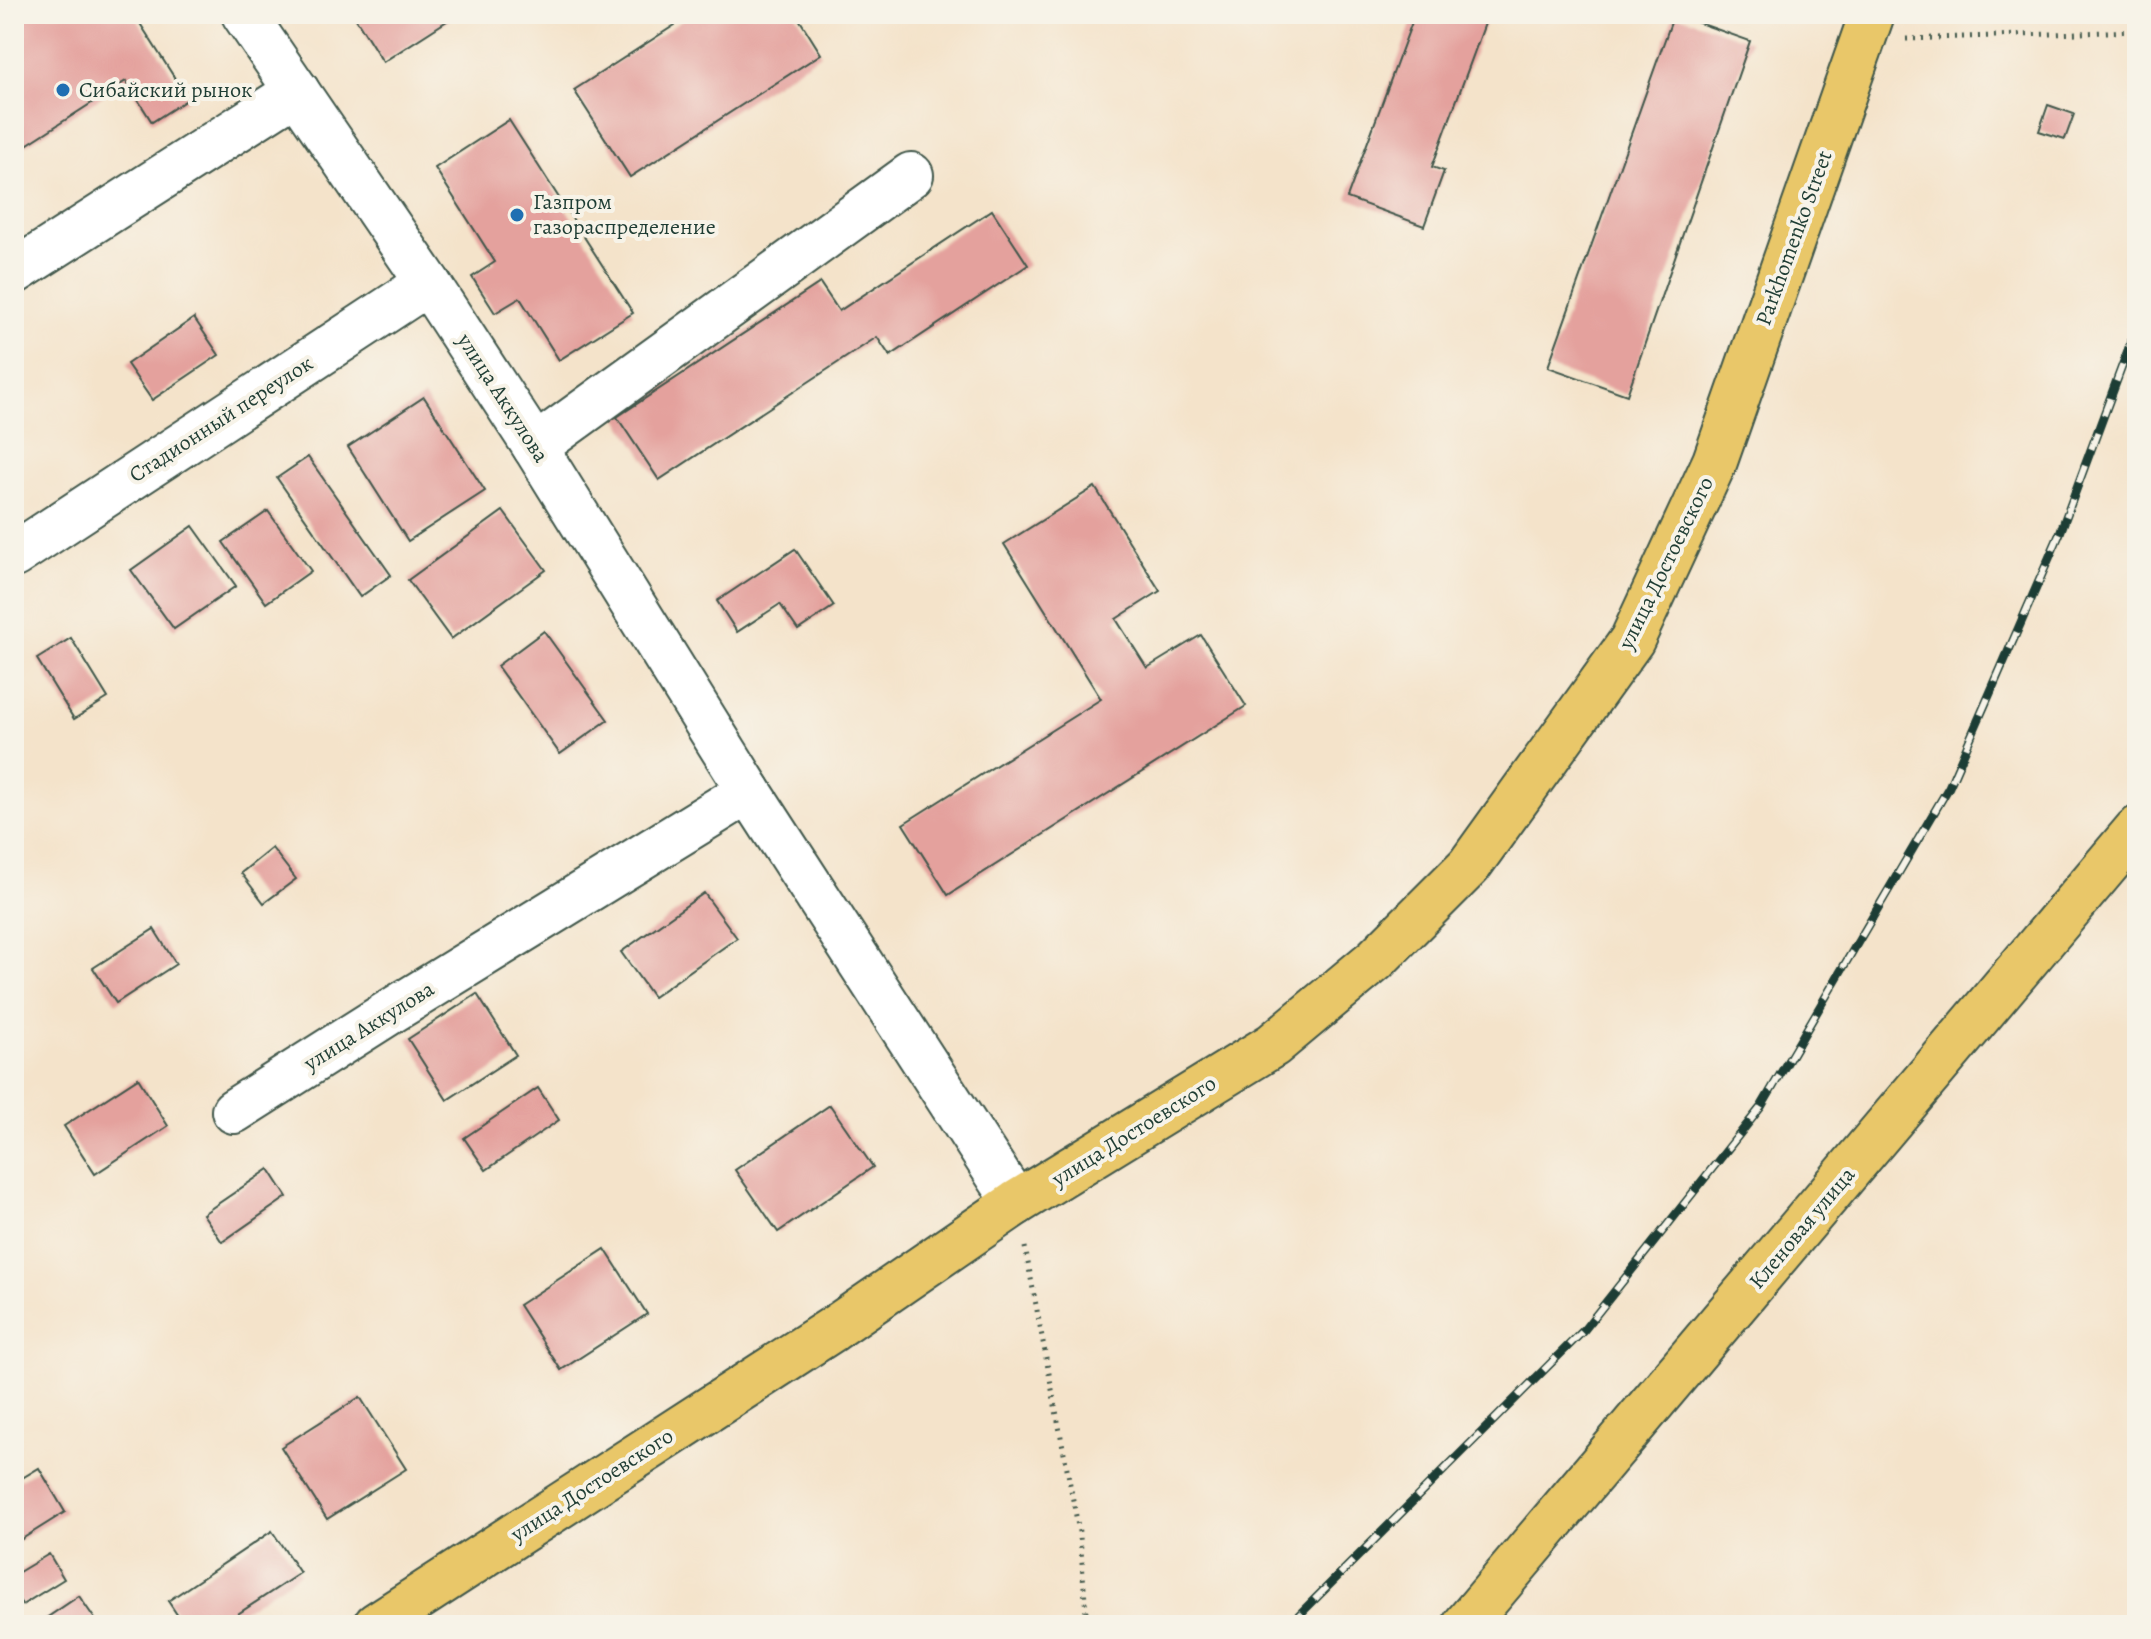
<svg xmlns="http://www.w3.org/2000/svg" width="2151" height="1639" font-family="Alegreya,serif">
<style>
.building{fill:#e4a19d}
.lines{fill:none;stroke-linecap:round;stroke-linejoin:round}
.minor-casing{stroke:#3f564a;stroke-width:48}
.major-casing{stroke:#3f564a;stroke-width:48}
.path{stroke:#3f564a;stroke-width:5;stroke-dasharray:2 6;stroke-linecap:butt}
.minor{stroke:#fff;stroke-width:44}
.major{stroke:#e9c769;stroke-width:44}
.rail-casing{stroke:#1f3d34;stroke-width:9}
.rail{stroke:#f7f3e8;stroke-width:6;stroke-dasharray:18;stroke-linecap:butt}
.poi-dot{fill:#1f6fb2;stroke:#f7f3e8;stroke-width:3}
.labels{text-anchor:middle;dominant-baseline:central;stroke-width:8;stroke-linejoin:round;paint-order:stroke}
.poi-label{font-size:22px;fill:#1f3d34;stroke:#f7f3e8;text-anchor:start}
.street-label{font-size:22px;fill:#1f3d34;stroke:#f7f3e8}
</style>
<rect width="100%" height="100%" fill="#f7f3e8"/>
<filter id="ink" filterUnits="userSpaceOnUse"><feTurbulence type="fractalNoise" baseFrequency=".0125" numOctaves="2"/><feDisplacementMap in="SourceGraphic" scale="16" xChannelSelector="R" yChannelSelector="G"/><feConvolveMatrix kernelMatrix="1 2 1 2 8 2 1 2 1" color-interpolation-filters="sRGB"/></filter>
<filter id="wash" filterUnits="userSpaceOnUse"><feTurbulence type="fractalNoise" baseFrequency=".006" numOctaves="4" result="noise"/><feDisplacementMap in="SourceGraphic" scale="32" xChannelSelector="R" yChannelSelector="G"/><feGaussianBlur stdDeviation="1.8" result="paint"/><feColorMatrix in="noise" values="0 0 0 0 0 0 0 0 0 0 0 0 0 0 0 0 0 1.4 0 .05"/><feComposite in="paint" operator="in"/></filter>
<g filter="url(#wash)">
<rect width="100%" height="100%" fill="#f4e3ca"/>
<g id="blocks">
<g class="building">
<path d="M14,14h120l54,85 -36,23 -26,-41 -112,72z"/>
<path d="M353,14h94l3,5 -67,43z"/>
<path d="M692,14h104l25,40 -191,123 -56,-87z"/>
<path d="M1415,14h87l-3,8 -12,-4 -55,149 12,4 -20,55 -77,-28z"/>
<path d="M1674,14l76,27 -123,354 -79,-28z"/>
<path d="M2048,105l26,9 -9,25 -26,-8z"/>
<path d="M509,120l124,193 -74,47 -39,-62 -25,15 -23,-36 23,-15 -60,-94z"/>
<path d="M992,210l36,55 -138,91 -13,-19 -218,143 -42,-63 203,-134 19,28z"/>
<path d="M194,318l25,37 -67,45 -25,-36z"/>
<path d="M424,397l61,94 -77,50 -60,-94z"/>
<path d="M308,457l83,118 -31,22 -83,-119z"/>
<path d="M1095,487l65,104 -44,28 31,49 54,-33 45,71 -298,189 -45,-71 198,-125 -97,-155z"/>
<path d="M268,511l43,60 -45,32 -43,-61z"/>
<path d="M503,511l43,59 -95,69 -43,-59z"/>
<path d="M193,526l43,60 -62,43 -43,-59z"/>
<path d="M795,549l39,57 -36,24 -18,-26 -43,28 -20,-31z"/>
<path d="M544,631l64,89 -48,34 -63,-88z"/>
<path d="M71,638l37,60 -34,21 -37,-60z"/>
<path d="M272,848l24,31 -32,24 -23,-30z"/>
<path d="M704,893l33,45 -84,59 -32,-45z"/>
<path d="M154,929l22,35 -60,39 -23,-35z"/>
<path d="M477,994l39,61 -69,45 -39,-61z"/>
<path d="M138,1078l30,48 -73,48 -31,-48z"/>
<path d="M538,1088l21,32 -73,50 -22,-32z"/>
<path d="M830,1105l43,62 -95,65 -43,-62z"/>
<path d="M269,1169l18,28 -65,45 -19,-28z"/>
<path d="M605,1249l42,65 -86,56 -42,-65z"/>
<path d="M360,1397l46,72 -79,50 -46,-72z"/>
<path d="M39,1468l26,44 -51,32v-61z"/>
<path d="M272,1531l28,42 -79,52h-37l-16,-24z"/>
<path d="M49,1554l15,25 -42,26 -8,-14v-16z"/>
<path d="M79,1596l20,29h-63z"/>
</g>
</g>
</g>
<g filter="url(#ink)">
<use href="#blocks" fill-opacity="0" stroke="#3f564a" stroke-width="2"/>
<g class="lines">
<defs>
<g id="minor">
<path d="M244,14l184,269 107,164 214,344 267,412"/>
<path d="M14,272l283,-181"/>
<path d="M535,447l376,-272"/>
<path d="M14,555l414,-272"/>
<path d="M234,1111l159,-101 356,-219"/>
</g>
<g id="major">
<path d="M376,1625l457,-296 183,-126 257,-158 102,-85 94,-94 163,-226 83,-179 157,-447"/>
<path d="M1465,1625l672,-796"/>
</g>
</defs>
<use href="#minor" class="minor-casing"/>
<use href="#major" class="major-casing"/>
<g class="path">
<path d="M1906,39l231,-8"/>
<path d="M1025,1247l55,290 7,88"/>
</g>
<use href="#minor" class="minor"/>
<use href="#major" class="major"/>
<defs>
<path id="rail" d="M1289,1625l295,-295 177,-223 188,-320 111,-254 77,-207"/>
</defs>
<use href="#rail" class="rail-casing"/>
<use href="#rail" class="rail"/>
</g>
</g>
<g class="poi-dot">
<circle cx="63" cy="90" r="8"/>
<circle cx="517" cy="215" r="8"/>
</g>
<g class="labels">
<g class="poi-label">
<text x="79" y="90">Сибайский рынок</text>
<text x="533" y="202">Газпром<tspan x="533" dy="25">газораспределение</tspan></text>
</g>
<g class="street-label">
<text transform="translate(1794 238) rotate(-70)">Parkhomenko Street</text>
<text transform="translate(503 398) rotate(57)">улица Аккулова</text>
<text transform="translate(221 419) rotate(-33)">Стадионный переулок</text>
<text transform="translate(1666 563) rotate(-64)">улица Достоевского</text>
<text transform="translate(369 1026) rotate(-32)">улица Аккулова</text>
<text transform="translate(1134 1131) rotate(-32)">улица Достоевского</text>
<text transform="translate(1802 1228) rotate(-50)">Кленовая улица</text>
<text transform="translate(592 1485) rotate(-33)">улица Достоевского</text>
</g>
</g>
<rect width="2151" height="1639" fill="none" stroke="#f7f3e8" stroke-width="48"/>
</svg>
